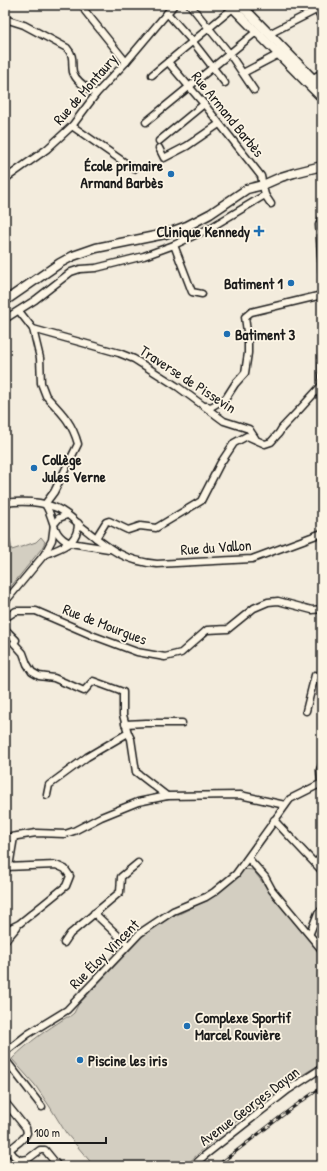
<svg xmlns="http://www.w3.org/2000/svg" width="327" height="1171" font-family="'Patrick Hand',sans-serif">
<style>
.green{fill:#d3cec1;stroke:#78756e}
.lines{fill:none;stroke-linecap:round;stroke-linejoin:round}
.minor-casing{stroke:#1c1c1c;stroke-width:9}
.major-casing{stroke:#1c1c1c;stroke-width:11}
.minor{stroke:#fcf5e5;stroke-width:6}
.major{stroke:#fcf5e5;stroke-width:8}
.rail-casing{stroke:#1c1c1c;stroke-width:3}
.rail{stroke:#fcf5e5;stroke-width:1.5;stroke-dasharray:4.5;stroke-linecap:butt}
.poi-dot{fill:#1f6fb2;stroke:#fcf5e5;stroke-width:1.5}
.labels{text-anchor:middle;dominant-baseline:central;stroke-width:3.5;stroke-linejoin:round;paint-order:stroke}
.street-label{font-size:15px;fill:#1c1c1c;stroke:#fcf5e5}
.poi-label{font-size:15px;font-weight:bold;fill:#1c1c1c;stroke:#fcf5e5;text-anchor:start}
</style>
<rect width="100%" height="100%" fill="#f3ecdd"/>
<filter id="ink" filterUnits="userSpaceOnUse"><feTurbulence type="fractalNoise" baseFrequency=".025" numOctaves="2"/><feDisplacementMap in="SourceGraphic" scale="8" xChannelSelector="R" yChannelSelector="G"/><feConvolveMatrix kernelMatrix="1 2 1 2 8 2 1 2 1" color-interpolation-filters="sRGB"/></filter>
<g filter="url(#ink)">
<g class="green">
<path d="M5,514l7,36 24,-8 5,-5 4,5 -3,6 -37,46z"/>
<path d="M243,869l10,1 33,43 36,42v108c-49,29 -96,64 -137,103h-91l-28,-33 -16,-26 -15,-22 -23,-26c18,-18 33,-28 55,-42h2l5,-4 4,-8 65,-69 29,-20 5,-1c25,-12 48,-24 66,-46z"/>
</g>
<g class="lines">
<defs>
<g id="minor">
<path d="M190,5l39,48 25,37"/>
<path d="M315,5l7,14"/>
<path d="M85,11l41,51"/>
<path d="M167,13l26,29 32,41"/>
<path d="M5,19l19,6 43,23c8,9 4,14 6,24 3,10 15,16 23,22"/>
<path d="M269,34l53,-27"/>
<path d="M243,73l36,-19"/>
<path d="M152,75l81,-67"/>
<path d="M313,78l9,-5"/>
<path d="M146,122l110,-90"/>
<path d="M72,126l62,43"/>
<path d="M159,141l45,-37"/>
<path d="M159,148l5,10 23,-12 32,-22"/>
<path d="M5,179l42,-30 25,-23 24,-32 30,-32 48,-57"/>
<path d="M265,195l6,9"/>
<path d="M322,218l-3,7 3,46"/>
<path d="M174,245l18,47 10,2"/>
<path d="M19,311l14,18 7,29 1,25 5,13c15,16 26,26 32,48l-24,48 -9,12"/>
<path d="M5,319l30,-19 36,-28 9,-3 16,-1 48,-12 30,-11 36,-17 55,-33 -4,-19 -57,-72 -36,-42"/>
<path d="M33,329l86,24 15,6 44,28 46,34 25,8 6,9"/>
<path d="M322,347v49"/>
<path d="M206,406l5,1 15,-9 9,-14 10,-11 3,-20v-14l-3,-22 6,-5 71,-17"/>
<path d="M5,503c16,-2 33,-2 49,4 10,3 19,12 27,19 26,21 41,35 76,38l95,-5 70,-26"/>
<path d="M45,504c10,15 6,31 25,39l39,6"/>
<path d="M96,538l10,-16 3,-1 19,9 12,-4 16,2 45,-27 19,-37 14,-21 13,-7 18,8 6,-2 8,-9 3,-5 18,-19 21,-23"/>
<path d="M44,555c17,-8 34,-10 34,-32"/>
<path d="M5,602l39,-47 8,-15 2,-16 5,-6 8,-3"/>
<path d="M5,618l11,-7h20l58,25 43,16 28,5 16,-4 26,-23 21,-1 26,-21 14,-6 10,-1 34,9 10,-1"/>
<path d="M5,629l11,11 -2,3 9,10 4,11 5,8 7,4 15,2 30,13 9,-10 30,11v23l5,18 3,6 5,33 31,24"/>
<path d="M306,711l9,-36 7,2"/>
<path d="M125,724l21,-1h36"/>
<path d="M321,783l-1,-13 2,-5"/>
<path d="M47,795l2,-10 38,-28 41,-24"/>
<path d="M274,820l48,51"/>
<path d="M5,838l31,-5 29,1 9,-3 27,-14 37,-15 29,-6 73,-1 45,10"/>
<path d="M248,858l17,19 7,13 50,60"/>
<path d="M315,863l7,-6"/>
<path d="M5,867l51,-2 9,4 5,7 -4,10 -47,38 -14,7"/>
<path d="M9,867l5,-30"/>
<path d="M94,913l34,32"/>
<path d="M310,933l8,-20 4,-3"/>
<path d="M5,941l12,-14"/>
<path d="M64,943l6,-9 50,-42 1,-15 17,-14"/>
<path d="M5,1052l23,-18 39,-24 73,-77 33,-22 33,-14 8,-5 22,-18 54,-75 32,-16"/>
<path d="M5,1059l37,48"/>
<path d="M5,1102l21,26 1,5c-4,9 -16,13 -22,22"/>
<path d="M5,1144l9,12 6,4 8,-1 12,-9h5l13,16"/>
<path d="M193,1166l11,-10 84,-66 34,-22"/>
</g>
<g id="major">
<path d="M230,5l92,93"/>
<path d="M241,5l81,83"/>
<path d="M5,301l55,-38 13,-7 23,-8 69,-14 22,-8 23,-12 37,-25 16,-4 18,-8 13,-4 28,-7"/>
</g>
</defs>
<use href="#minor" class="minor-casing"/>
<use href="#major" class="major-casing"/>
<use href="#minor" class="minor"/>
<use href="#major" class="major"/>
<defs>
<path id="rail" d="M217,1166l75,-58 30,-21"/>
</defs>
<use href="#rail" class="rail-casing"/>
<use href="#rail" class="rail"/>
</g>
</g>
<g class="poi-dot">
<circle cx="171" cy="174" r="4"/>
<path d="M257 225h4v4h4v4h-4v4h-4v-4h-4v-4h4z"/>
<circle cx="291" cy="283" r="4"/>
<circle cx="227" cy="334" r="4"/>
<circle cx="34" cy="468" r="4"/>
<circle cx="187" cy="1026" r="4"/>
<circle cx="80" cy="1060" r="4"/>
</g>
<g class="labels">
<g class="street-label">
<text transform="translate(85 89) rotate(-49)">Rue de Montaury</text>
<text transform="translate(228 114) rotate(51)">Rue Armand Barbès</text>
<text transform="translate(188 379) rotate(33)">Traverse de Pissevin</text>
<text transform="translate(216 547) rotate(-4)">Rue du Vallon</text>
<text transform="translate(105 624) rotate(21)">Rue de Mourgues</text>
<text transform="translate(104 954) rotate(-45)">Rue Éloy Vincent</text>
<text transform="translate(249 1106) rotate(-37)">Avenue Georges Dayan</text>
</g>
<g class="poi-label">
<text x="163" y="165" text-anchor="end">École primaire<tspan x="163" dy="17">Armand Barbès</tspan></text>
<text x="250" y="231" text-anchor="end">Clinique Kennedy</text>
<text x="283" y="283" text-anchor="end">Batiment 1</text>
<text x="235" y="334">Batiment 3</text>
<text x="42" y="459">Collège<tspan x="42" dy="17">Jules Verne</tspan></text>
<text x="195" y="1017">Complexe Sportif<tspan x="195" dy="17">Marcel Rouvière</tspan></text>
<text x="88" y="1060">Piscine les iris</text>
</g>
</g>
<rect width="327" height="1171" fill="none" stroke="#fcf5e5" stroke-width="20"/>
<rect x="10" y="10" width="307" height="1151" fill="none" stroke="#1c1c1c" stroke-width="1.5" filter="url(#ink)"/>
<path d="M28 1137v6h78v-6" fill="none" stroke="#1c1c1c" stroke-width="2"/>
<text x="34" y="1137" font-size="12" fill="#1c1c1c" stroke="#fcf5e5" stroke-width="3" paint-order="stroke">100 m</text>
</svg>
